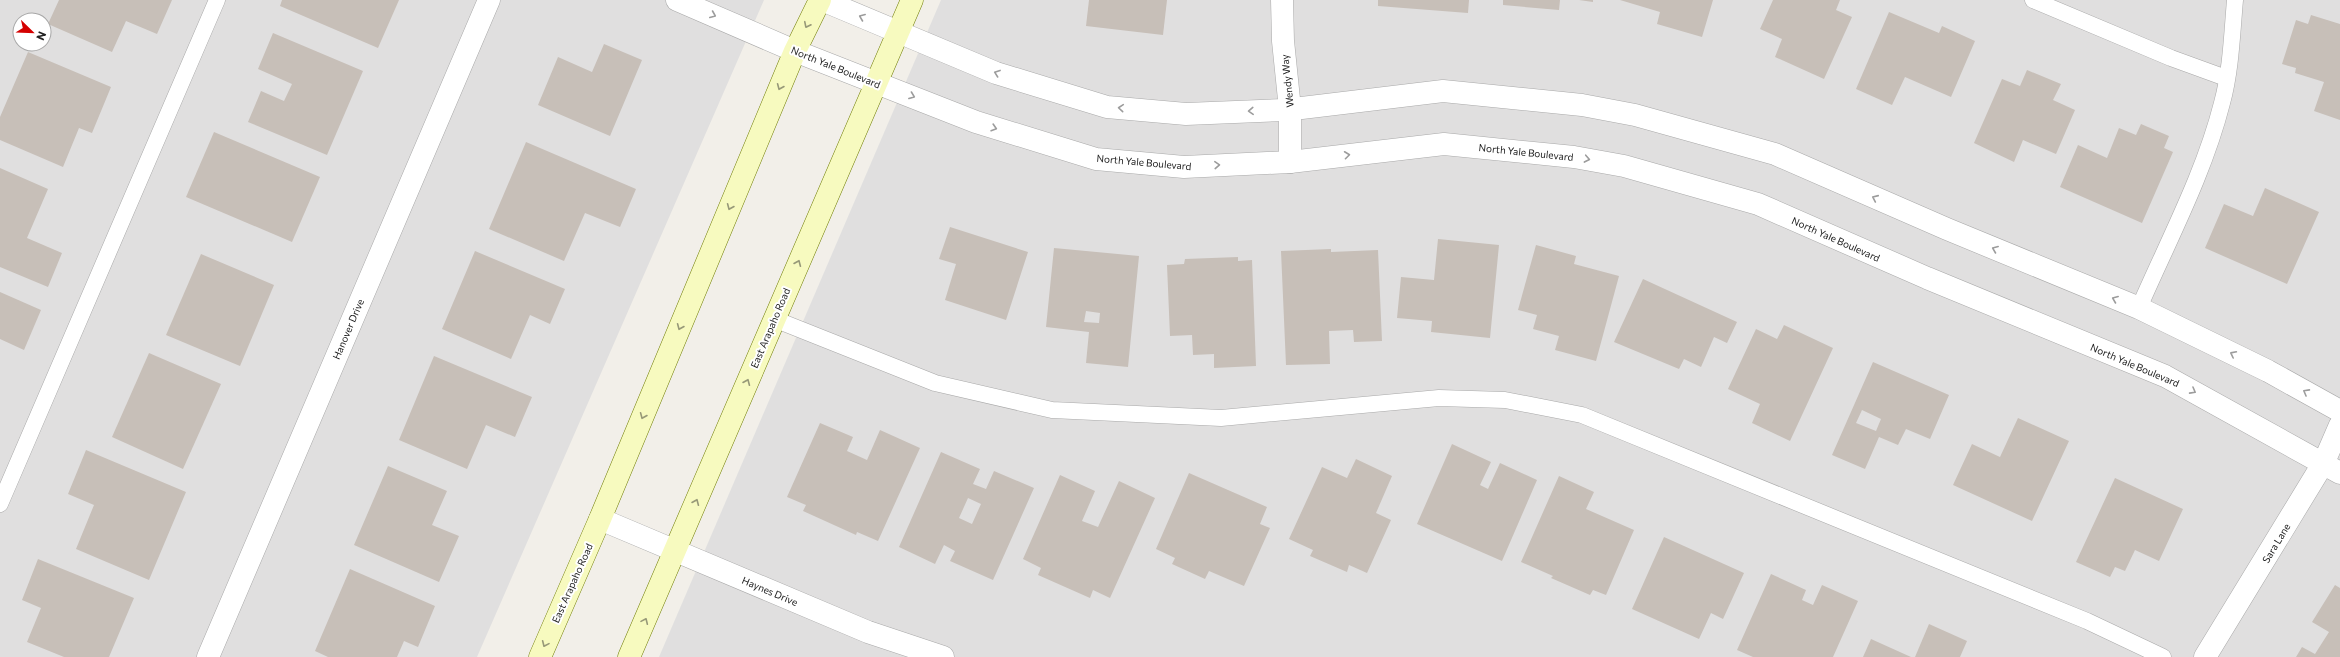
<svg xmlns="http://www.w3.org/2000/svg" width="2340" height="657" font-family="Commissioner,sans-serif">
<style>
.residential{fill:#e0dfdf;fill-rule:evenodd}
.building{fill:#c7bfb8;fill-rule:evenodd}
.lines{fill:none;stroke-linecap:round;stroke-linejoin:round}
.service-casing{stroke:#a9a9a9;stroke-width:17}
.minor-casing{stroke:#a9a9a9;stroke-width:23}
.tertiary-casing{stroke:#a9a9a9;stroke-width:23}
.secondary-casing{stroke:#707d05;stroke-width:23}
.service{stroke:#fff;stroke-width:16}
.minor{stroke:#fff;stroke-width:22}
.tertiary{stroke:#fff;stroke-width:22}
.secondary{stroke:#f7fabf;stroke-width:22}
.oneway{stroke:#9c9c9c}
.oneway2{stroke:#979978}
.labels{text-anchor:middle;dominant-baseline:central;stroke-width:4;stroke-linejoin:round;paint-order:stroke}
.street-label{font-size:10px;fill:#222;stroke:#fff}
</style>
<rect width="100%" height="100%" fill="#f2efe9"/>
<g class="residential">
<path d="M0,0h764l-287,657h-477zM20,20h24v24h-24z"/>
<path d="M941,0h1399v657h-1681z"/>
</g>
<g class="building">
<path d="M59,0h113l-15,34 -31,-13 -14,31 -64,-28z"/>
<path d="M282,0h117l-21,48 -98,-42z"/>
<path d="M1089,0h78l-4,35 -77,-9z"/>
<path d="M1378,0h91l-1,13 -90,-7z"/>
<path d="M1503,0h57l-1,10 -56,-5z"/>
<path d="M1579,0h14v2z"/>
<path d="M1620,0h93l-11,37 -45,-13 3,-12z"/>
<path d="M1773,0h67l-4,10 16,7 -28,62 -49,-22 7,-18 -22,-10z"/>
<path d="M1889,12l50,21 3,-7 33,15 -24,56 -46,-20 -13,28 -36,-16z"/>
<path d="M2311,15l29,9v96l-26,-9 10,-29 -29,-9 1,-5 -14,-4 14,-44 12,4z"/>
<path d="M273,33l90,38 -36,84 -79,-33 13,-31 23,10 8,-17 -34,-15z"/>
<path d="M604,44l38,16 -32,76 -72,-31 20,-48 34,15z"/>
<path d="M28,52l83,35 -19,46 -13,-5 -16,39 -63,-27v-23z"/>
<path d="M2027,70l34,14 -8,16 22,10 -19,44 -33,-14 -9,22 -40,-19 28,-64 18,7z"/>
<path d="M2141,124l28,12 -5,12 9,4 -31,71 -82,-36 18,-42 29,13 12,-30 17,7z"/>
<path d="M214,132l106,45 -28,65 -106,-45z"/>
<path d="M526,142l110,47 -16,38 -35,-14 -21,48 -75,-32z"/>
<path d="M0,168l48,21 -21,49 35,15 -14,34 -48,-20z"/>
<path d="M2265,188l54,24 -32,72 -82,-36 19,-44 29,12z"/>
<path d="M950,227l78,25 -22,68 -61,-20 11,-36 -17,-5z"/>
<path d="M1438,239l61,6 -9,93 -59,-6 1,-11 -35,-3 4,-41 33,3z"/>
<path d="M1536,245l40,11 -2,8 45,12 -23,85 -41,-11 4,-14 -26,-7 4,-14 -19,-5z"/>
<path d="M1054,248l85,8 -11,111 -42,-4 3,-31 -43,-5zM1086,311l14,2 -1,10 -15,-1z"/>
<path d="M1331,249v3l47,-2 4,91 -28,1 -1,-12 -24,1 1,33 -44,1 -5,-114z"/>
<path d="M475,251l90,38 -15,35 -20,-9 -19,44 -69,-30z"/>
<path d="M201,254l73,31 -34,81 -74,-31z"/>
<path d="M1238,257v4l14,-1 4,106 -42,2v-14l-21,1 -1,-20 -22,1 -3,-71 17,-1 1,-5z"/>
<path d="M1643,279l94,43 -10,21 -13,-6 -13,30 -17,-8 -5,10 -65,-27z"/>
<path d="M0,292l41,18 -17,40 -24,-11z"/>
<path d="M1784,325l49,23 -43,93 -38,-18 8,-19 -32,-15 28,-60 21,10z"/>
<path d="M149,353l72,31 -38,85 -71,-32z"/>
<path d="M434,356l98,41 -17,40 -29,-12 -19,44 -68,-29z"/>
<path d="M1873,362l76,33 -19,44 -24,-10 -8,16 -19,-8 -14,32 -33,-14zM1862,410l19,9 -5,12 -20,-8z"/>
<path d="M2018,418l51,23 -37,80 -79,-36 19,-41 28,13z"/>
<path d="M820,423l33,14 -6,14 20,9 13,-30 40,18 -42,93 -21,-9 -1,3 -53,-24 3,-6 -19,-8z"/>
<path d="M1452,444l39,18 -11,23 8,4 12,-26 37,17 -35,81 -85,-37z"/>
<path d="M86,450l100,42 -37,88 -73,-31 18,-44 -26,-11z"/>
<path d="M941,452l39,17 -7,15 13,5 8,-18 40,17 -41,92 -43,-19 5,-10 -11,-6 -9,19 -36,-17zM968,498l13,6 -9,20 -13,-6z"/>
<path d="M1356,459l36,17 -16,37 15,7 -24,53 -18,-8 -2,7 -37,-16 3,-6 -24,-11 33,-72 25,11z"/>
<path d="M388,466l59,25 -15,34 27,11 -20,46 -85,-37z"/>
<path d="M1189,473l78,34 -7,17 10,4 -26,58 -35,-15 -4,8 -33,-15 3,-6 -19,-9z"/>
<path d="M1060,475l35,16 -13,30 16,6 21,-46 36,17 -45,100 -17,-8 -3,8 -52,-23 3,-7 -18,-9z"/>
<path d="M1559,476l35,16 -8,17 48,21 -28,65 -13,-5 -3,5 -39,-17 2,-2 -32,-14z"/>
<path d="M2115,478l68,31 -24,52 -24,-11 -10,21 -10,-4 -5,10 -34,-15z"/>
<path d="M1664,537l80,36 -21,46 -12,-6 -12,26 -67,-30z"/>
<path d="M38,559l96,39 -25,59h-45l-37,-15 14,-34 -19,-8z"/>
<path d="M350,569l85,37 -17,41 -14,-6 -7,16h-69l-13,-6z"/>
<path d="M1771,574l35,16 -4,10 11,5 9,-20 36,16 -25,56h-80l-16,-7z"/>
<path d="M2335,585l5,3v69h-44l6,-10 13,7 14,-22 -17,-10z"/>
<path d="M1929,624l38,17 -7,16h-45z"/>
<path d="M1871,639l40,18h-48z"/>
</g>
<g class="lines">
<defs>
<g id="service">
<path d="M2033,0l138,58 55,20"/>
<path d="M2139,308c29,-67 65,-134 83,-205 9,-33 10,-69 13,-103"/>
<path d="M774,319l161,64 117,27 169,8 218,-20 66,2 77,15 505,206 76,36"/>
<path d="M0,504l217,-504"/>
</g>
<g id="minor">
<path d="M1282,0l1,41 7,68v53"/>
<path d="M600,519l268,113 75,25"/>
<path d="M208,657l281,-657"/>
<path d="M2205,657l119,-195 16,-37"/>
</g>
<g id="tertiary">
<path d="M677,0l118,51 181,71 120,37 88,8 106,-5 154,-18 130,13 50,9 134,38 169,74 238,98 175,97"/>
<path d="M822,0l174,73 111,34 79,7 99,-4 158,-19 139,14 53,10 140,39 172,75 192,79 129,63 72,40"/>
</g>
<g id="secondary">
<path d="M540,657l60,-138 195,-468 25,-51"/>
<path d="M629,657l283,-657"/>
</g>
</defs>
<use href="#service" class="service-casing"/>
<use href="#minor" class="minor-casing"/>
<use href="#tertiary" class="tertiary-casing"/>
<use href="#secondary" class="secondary-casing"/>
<use href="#service" class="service"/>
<use href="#minor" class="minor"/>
<use href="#tertiary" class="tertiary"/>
<use href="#secondary" class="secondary"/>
</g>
<defs><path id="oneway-chevron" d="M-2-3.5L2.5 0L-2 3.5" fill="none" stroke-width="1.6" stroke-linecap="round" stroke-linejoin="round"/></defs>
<g class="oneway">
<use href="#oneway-chevron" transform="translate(713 15) rotate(23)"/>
<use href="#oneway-chevron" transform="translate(862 17) rotate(-158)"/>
<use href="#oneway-chevron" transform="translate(997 73) rotate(-160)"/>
<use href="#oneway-chevron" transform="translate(912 96) rotate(21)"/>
<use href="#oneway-chevron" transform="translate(1121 108) rotate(-175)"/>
<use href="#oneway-chevron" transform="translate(1251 111) rotate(177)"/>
<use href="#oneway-chevron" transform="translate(994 128) rotate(17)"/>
<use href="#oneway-chevron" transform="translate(1347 155) rotate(-7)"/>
<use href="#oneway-chevron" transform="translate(1587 159) rotate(11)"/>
<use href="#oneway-chevron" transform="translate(1217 165) rotate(-3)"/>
<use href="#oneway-chevron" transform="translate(1875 198) rotate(-156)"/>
<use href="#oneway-chevron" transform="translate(1995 249) rotate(-158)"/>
<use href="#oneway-chevron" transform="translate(2115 299) rotate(-158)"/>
<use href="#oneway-chevron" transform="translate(2233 354) rotate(-153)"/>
<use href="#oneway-chevron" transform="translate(2193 391) rotate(29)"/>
<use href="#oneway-chevron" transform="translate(2306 392) rotate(-151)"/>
</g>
<g class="oneway2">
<use href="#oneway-chevron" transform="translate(807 25) rotate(116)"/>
<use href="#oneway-chevron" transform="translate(780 87) rotate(113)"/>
<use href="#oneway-chevron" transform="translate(730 207) rotate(113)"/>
<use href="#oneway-chevron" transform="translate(798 263) rotate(-67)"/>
<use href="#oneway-chevron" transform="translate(680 327) rotate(113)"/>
<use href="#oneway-chevron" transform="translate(747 382) rotate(-67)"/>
<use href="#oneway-chevron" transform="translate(643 416) rotate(113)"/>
<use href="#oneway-chevron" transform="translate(696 502) rotate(-67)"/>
<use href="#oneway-chevron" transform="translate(645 621) rotate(-66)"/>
<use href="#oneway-chevron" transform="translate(545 644) rotate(114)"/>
</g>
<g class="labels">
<g class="street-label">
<text transform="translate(836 67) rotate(22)">North Yale Boulevard</text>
<text transform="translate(1287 81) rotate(-96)">Wendy Way</text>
<text transform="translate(1526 152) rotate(6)">North Yale Boulevard</text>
<text transform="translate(1144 162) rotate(5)">North Yale Boulevard</text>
<text transform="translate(1836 239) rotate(24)">North Yale Boulevard</text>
<text transform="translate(770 328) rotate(-67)">East Arapaho Road</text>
<text transform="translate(348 329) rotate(-67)">Hanover Drive</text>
<text transform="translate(2135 365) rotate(23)">North Yale Boulevard</text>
<text transform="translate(2276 543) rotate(-59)">Sara Lane</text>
<text transform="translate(572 583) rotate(-66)">East Arapaho Road</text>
<text transform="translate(770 591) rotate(23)">Haynes Drive</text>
</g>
</g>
<g transform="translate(32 32) rotate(113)"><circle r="19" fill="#ffffff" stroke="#a7a7a7"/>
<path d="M0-3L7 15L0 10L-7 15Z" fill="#d40000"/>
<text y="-6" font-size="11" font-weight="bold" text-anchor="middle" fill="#222222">N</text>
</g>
</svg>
